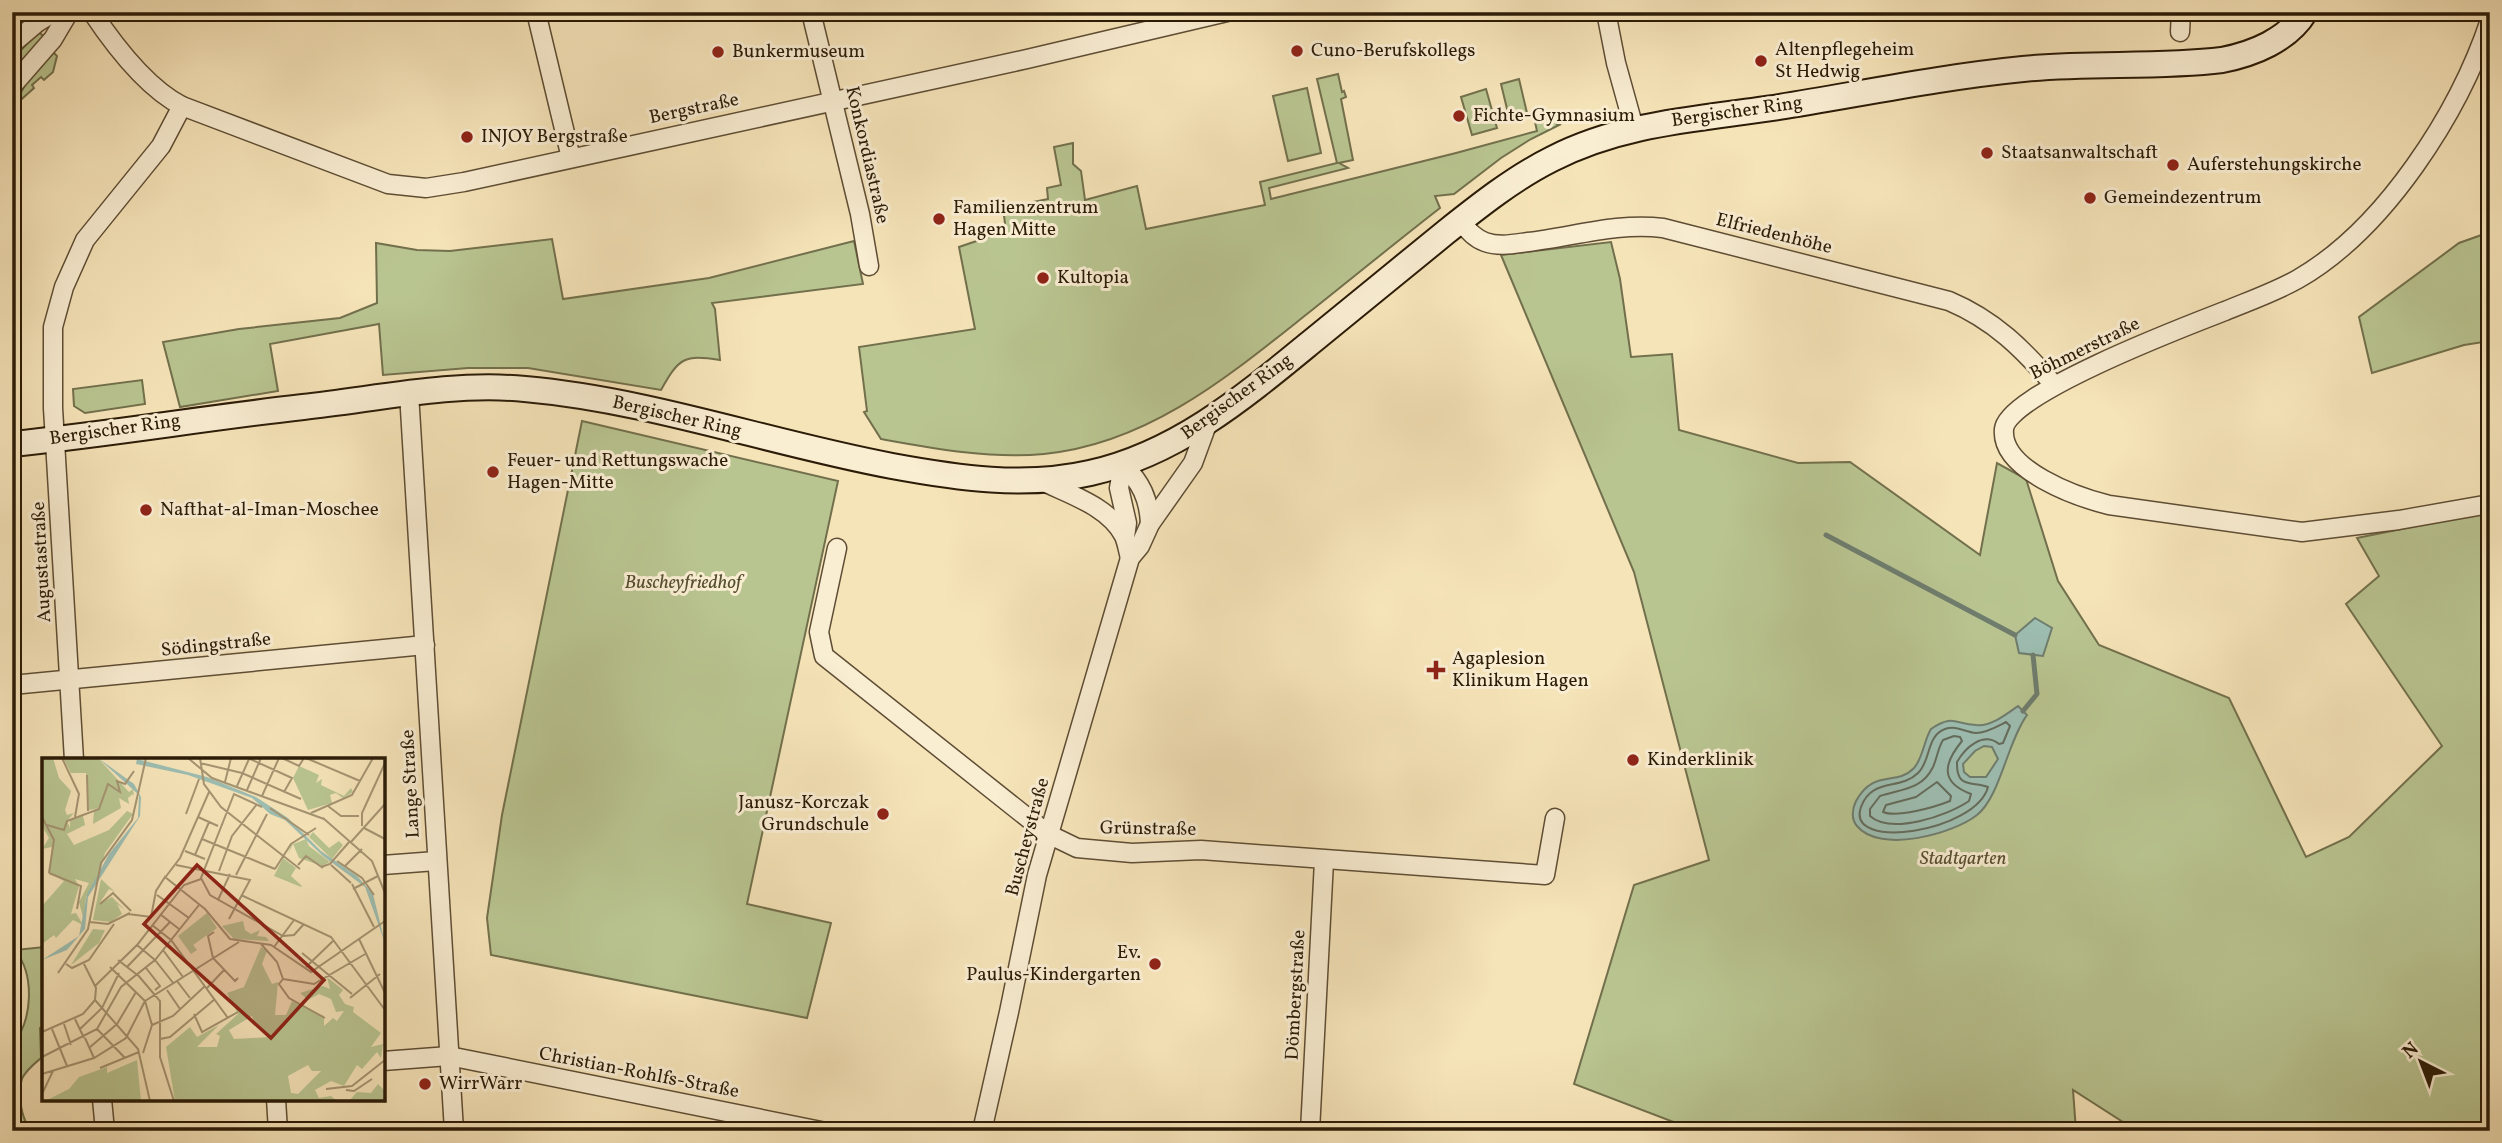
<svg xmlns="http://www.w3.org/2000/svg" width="2502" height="1143" font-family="Vollkorn,serif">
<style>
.green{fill:#b9c591;stroke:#72704c;stroke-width:2}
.water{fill:#9dbeb2;stroke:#6f7d6e;stroke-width:2;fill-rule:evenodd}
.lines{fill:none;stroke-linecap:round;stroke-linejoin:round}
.shore{stroke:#646c5c;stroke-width:2}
.stream{stroke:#6f7d6e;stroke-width:5}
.minor-casing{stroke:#5e4d34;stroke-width:21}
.secondary-casing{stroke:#2b1b07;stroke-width:28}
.minor{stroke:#f9edd2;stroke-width:18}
.secondary{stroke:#f9edd2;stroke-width:24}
.poi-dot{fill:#8f2418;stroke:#f9edd2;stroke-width:2.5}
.labels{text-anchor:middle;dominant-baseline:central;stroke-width:6;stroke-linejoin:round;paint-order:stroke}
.poi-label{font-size:19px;fill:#2b1b07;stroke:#f9edd2;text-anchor:start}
.street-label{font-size:19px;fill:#2b1b07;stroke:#f9edd2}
.park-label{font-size:19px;font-style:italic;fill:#564e30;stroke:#f9edd2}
.inset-road{fill:none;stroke:#a59472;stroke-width:2}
.view{fill:#8f2418;fill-opacity:0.15;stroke:#8f2418;stroke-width:3.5}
.inset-edge{fill:none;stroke:#2b1b07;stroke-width:3.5}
</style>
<rect width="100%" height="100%" fill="#f6e4b9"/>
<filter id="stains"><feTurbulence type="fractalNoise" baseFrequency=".00286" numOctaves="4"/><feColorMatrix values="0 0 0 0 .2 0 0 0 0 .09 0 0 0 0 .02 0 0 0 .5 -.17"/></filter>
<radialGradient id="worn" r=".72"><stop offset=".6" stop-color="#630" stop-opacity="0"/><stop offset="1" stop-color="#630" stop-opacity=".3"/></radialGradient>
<g class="green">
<path d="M39,32l5,5 -32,36v-14z"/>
<path d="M53,52l4,4 -4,16 -9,8 -3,-3 -9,8 2,3 -20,18 14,-27z"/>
<path d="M1338,74l4,18 2,-1 2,6 -5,2 12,61 -14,3 9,5 -79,20 2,11 185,-46 81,-22 -2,-9 19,-6 3,9 4,-1 -30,15 -30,19 -47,36 -19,2 5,12c-45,35 -89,71 -133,106 -78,62 -159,130 -263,140 -55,5 -108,-5 -163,-15l-17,-27 3,-1 -8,-64 116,-18 -16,-82 47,-16 -3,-23 45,-9 -1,-11 14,-3 -7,-38 19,-4v21l8,7 4,29 52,-14 9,43 119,-24 -5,-23 77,-19 -20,-84z"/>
<path d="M1519,79l8,34 -18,4 -8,-33z"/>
<path d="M1307,88l14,65 -33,8 -15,-65z"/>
<path d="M1486,89l11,39 -25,7 -11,-38z"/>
<path d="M2490,232v109l-26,4 -92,28 -13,-56 100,-74z"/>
<path d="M552,239l11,60 146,-21 145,-37 9,43 -151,19 3,6 5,51c-36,-6 -41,-2 -59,30l-133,-22h-60l-85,7 -4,-51 -109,20 8,47 -98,16 -17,-65 76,-13 101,-11 37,-15 -1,-60 41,7 33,1z"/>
<path d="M1611,242l9,37 11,78 41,-3 7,76 119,33 52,-1 130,93 17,-92 29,16 32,102 41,64 130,53 77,159 43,-20 93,-91 -96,-142 33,-28 -22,-38 133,-27v620h-6l2,-5 -13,5h-336l-64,-41 3,41h-379l-123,-47 60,-199 75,-25 -75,-288 -133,-317z"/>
<path d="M142,380l3,24 -60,9 -11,-7 -1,-17z"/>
<path d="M582,421l256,60 -91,423 84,19 -24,95 -316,-63 -4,-37 15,-103z"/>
<path d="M44,947v80l-4,1 1,30c-7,6 -16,13 -19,21 -5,13 -1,47 13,52h-19l-4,-19v-67c21,-24 23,-70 3,-95z"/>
</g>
<g class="water">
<path d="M2035,618l17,10 -9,28 -24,-3 -4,-18z"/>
<path d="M2018,706l9,9c-20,28 -27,82 -50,100 -24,19 -97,39 -120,11 -6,-7 -5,-17 -1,-25 18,-33 40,-14 58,-33 9,-10 10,-28 17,-39 22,-15 24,-5 45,-4 14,2 31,-11 42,-19zM1984,746l8,1 6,12 -12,18h-16l-6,-5 -1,-8 12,-13z"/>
</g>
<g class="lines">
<g class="shore">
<path d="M2006,722l4,4 -7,17 -4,1c-16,-13 -34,4 -42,18 -1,27 15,19 31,25 -12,45 -143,65 -127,20 11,-30 39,-16 57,-34 13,-12 8,-37 27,-44 12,-4 19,3 31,4 10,0 22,-7 30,-11z"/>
<path d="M1954,736l6,1 2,4c-18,22 -23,41 9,53l-2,7c-22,15 -78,34 -99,15v-7l10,-13c21,-7 42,-6 53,-29 4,-9 5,-19 10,-27z"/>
<path d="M1937,782l14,14 -1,5c-15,6 -53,17 -67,11l3,-7 30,-8z"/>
</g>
<g class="stream">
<path d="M1826,535l189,100"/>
<path d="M2023,711l14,-17 -4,-39"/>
</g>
<defs>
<g id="minor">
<path d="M92,12c22,33 55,76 90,94l206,78 38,4 38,-6 563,-123 200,-47"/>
<path d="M536,12l35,146"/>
<path d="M811,12l49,202 9,52"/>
<path d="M1606,12l10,51 18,65"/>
<path d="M2490,20c-31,93 -105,209 -192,259 -23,13 -49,22 -73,32 -36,14 -218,83 -221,118 -4,41 73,68 105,76l193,27 97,-12 85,-15 6,1"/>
<path d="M2180,32l1,-20"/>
<path d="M12,44l26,-22 16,-10"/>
<path d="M12,86l41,-47 16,-27"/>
<path d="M1460,221c8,9 14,17 25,21 14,5 28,2 43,0 44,-5 90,-20 135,-14l286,73c45,19 74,48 105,84"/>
<path d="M409,393l45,738"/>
<path d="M1123,465l-4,23 8,35 -2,14"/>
<path d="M1123,465c18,17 26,34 27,59"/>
<path d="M1040,480c28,14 69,26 84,56 3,7 4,15 6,22"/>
<path d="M837,548l-18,84 5,24 224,178 29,14 55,5 69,-3 344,25 10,-57"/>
<path d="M12,685l413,-40"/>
<path d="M74,760l-21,-352v-81l11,-40 21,-47 76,-94 21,-40"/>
<path d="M383,865l53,-4"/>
<path d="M383,1061l66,-5 372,75"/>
<path d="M102,1099l3,32"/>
<path d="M276,1099l2,32"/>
<path d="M982,1131l27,-119 28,-137 93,-317 10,-12 10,-22 43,-61 15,-41"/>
<path d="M1310,1131l14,-270"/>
</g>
<path id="secondary" d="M12,444c97,-10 194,-26 291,-37 74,-8 148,-25 222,-18 125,11 244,54 367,77 65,12 133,22 198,7 86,-19 153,-75 220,-130 45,-37 91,-74 136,-111 34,-27 68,-54 106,-73 72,-37 149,-40 227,-52 81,-13 162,-30 244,-38 66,-7 133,-1 199,-9 31,-6 66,-20 83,-48"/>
</defs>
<use href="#minor" class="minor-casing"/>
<use href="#secondary" class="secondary-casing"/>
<use href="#minor" class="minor"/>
<use href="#secondary" class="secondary"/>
</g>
<g class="poi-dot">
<circle cx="1297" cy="51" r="7"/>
<circle cx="718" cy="52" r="7"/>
<circle cx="1761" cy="61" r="7"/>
<circle cx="1459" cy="116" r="7"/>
<circle cx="467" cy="137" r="7"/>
<circle cx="1987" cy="153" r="7"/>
<circle cx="2173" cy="165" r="7"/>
<circle cx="2090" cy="198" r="7"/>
<circle cx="939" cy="219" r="7"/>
<circle cx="1043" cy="278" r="7"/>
<circle cx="493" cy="472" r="7"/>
<circle cx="146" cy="510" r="7"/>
<path d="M1432.5 659.5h7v7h7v7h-7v7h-7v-7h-7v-7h7z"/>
<circle cx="1633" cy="760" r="7"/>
<circle cx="883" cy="814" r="7"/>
<circle cx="1155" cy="964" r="7"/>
<circle cx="425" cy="1084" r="7"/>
</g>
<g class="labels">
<g class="poi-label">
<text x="1775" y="50">Altenpflegeheim<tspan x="1775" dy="22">St Hedwig</tspan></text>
<text x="1311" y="51">Cuno-Berufskollegs</text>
<text x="732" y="52">Bunkermuseum</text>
<text x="1473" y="116">Fichte-Gymnasium</text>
<text x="481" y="137">INJOY Bergstraße</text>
<text x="2001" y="153">Staatsanwaltschaft</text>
<text x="2187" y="165">Auferstehungskirche</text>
<text x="2104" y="198">Gemeindezentrum</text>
<text x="953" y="208">Familienzentrum<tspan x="953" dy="22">Hagen Mitte</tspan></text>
<text x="1057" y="278">Kultopia</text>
<text x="507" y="461">Feuer- und Rettungswache<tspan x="507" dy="22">Hagen-Mitte</tspan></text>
<text x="160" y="510">Nafthat-al-Iman-Moschee</text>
<text x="1452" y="659">Agaplesion<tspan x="1452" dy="22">Klinikum Hagen</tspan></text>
<text x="1647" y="760">Kinderklinik</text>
<text x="869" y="803" text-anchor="end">Janusz-Korczak<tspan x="869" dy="22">Grundschule</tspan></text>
<text x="1141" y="953" text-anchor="end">Ev.<tspan x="1141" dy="22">Paulus-Kindergarten</tspan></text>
<text x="439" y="1084">WirrWarr</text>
</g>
<g class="street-label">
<text transform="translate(694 109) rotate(-12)">Bergstraße</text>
<text transform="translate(1737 112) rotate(-8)">Bergischer Ring</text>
<text transform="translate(867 155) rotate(77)">Konkordiastraße</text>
<text transform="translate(1774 234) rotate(14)">Elfriedenhöhe</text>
<text transform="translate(2085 349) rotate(-26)">Böhmerstraße</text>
<text transform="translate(1237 397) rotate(-36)">Bergischer Ring</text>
<text transform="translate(677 417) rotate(13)">Bergischer Ring</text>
<text transform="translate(115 430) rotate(-8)">Bergischer Ring</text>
<text transform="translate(42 562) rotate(-93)">Augustastraße</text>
<text transform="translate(216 645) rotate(-6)">Södingstraße</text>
<text transform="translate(411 784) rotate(-93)">Lange Straße</text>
<text transform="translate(1148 829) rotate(1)">Grünstraße</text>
<text transform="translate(1028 837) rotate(-75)">Buscheystraße</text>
<text transform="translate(1296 995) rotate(-87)">Dömbergstraße</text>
<text transform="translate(639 1073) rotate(11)">Christian-Rohlfs-Straße</text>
</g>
<g class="park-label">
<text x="683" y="583">Buscheyfriedhof</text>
<text x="1963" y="859">Stadtgarten</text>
</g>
</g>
<g transform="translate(42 758)">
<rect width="343" height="343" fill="#f6e4b9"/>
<path d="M0,0h11l6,20 12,13 -6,19 2,5 7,-2 -7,8 3,7v-8l13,-4 2,9 -18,9 7,11 35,-15 18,-19 6,3 -28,39 -8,28 -11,16 -2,24 -5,-19 10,-19 -14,-4 4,7 -8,28 5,-1 7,12 -10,-5 -17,18 -2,-3 -12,9v-38l22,-25 -15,-8 3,-26 -10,2 7,-11 -7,-12zM21,0h35l31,34 4,-3 1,8 -1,-3 -5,4 1,6 -10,-6 2,10 -28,16 1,-14 5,-2 -10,2 -3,-37h-15zM257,8l20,9 -3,8 6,-4 -1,6 23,11 7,-8 2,4 -10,6 -7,-5 -6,2 2,8 -24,7 -15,-32zM271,74l16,16 10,-7 4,4 -11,14 -23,-22zM264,81l3,7 21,16 -8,4 -23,-8 -6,-14 -5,10 3,-9zM241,100l13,10 -5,8 11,10 -1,1 -27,-11zM59,121l14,13 -6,-3 -10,15 13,-7 13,13 -8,-6 5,10 -11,8 -18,-2zM165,155l10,15 -24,17 4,5 -6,4 -13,-18zM201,163l2,9 6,4 9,-4 -3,6 9,1 3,4 -35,-2 -12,-13zM51,171l12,1 -6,13 -28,22zM219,189l6,4 -5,13 10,20 6,-2 -3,33h11l6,-14 32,15v10l9,-8 4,3 7,-10 -8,1 -5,-13 -12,-5 -11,6 -8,-7 23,-7 7,3 -3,-12 16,13 -4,5 6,9 9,3 -1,5 28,21 -10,14 12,-3 -2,14 -4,-6 -15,17 -5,-4 -13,21 -13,-5 -16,9 4,8 12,-2 6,5h-162l-9,-54 24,-20 7,10 22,-12 -22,22h20l3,-11 -4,-2 22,-20 -11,-21 17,-6zM210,258l5,12 13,9 -36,2 -5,-9zM266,307l4,6h9l-23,23 -7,-1 -3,-17zM95,302l4,41h-96l24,-12 10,-12 28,-10v6zM336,326l7,7v10h-36l8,-9 14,1z" fill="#b9c591" fill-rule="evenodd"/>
<path d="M56,0l36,26 7,13 -1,19 -52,81 -3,32 -18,21 -25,10 37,-24 8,-42 22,-40 29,-36 1,-23zM95,1l70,18 49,20 32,21 33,33 36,25 16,18 12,49 -20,-56 -42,-31 -38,-36 -15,-6 -18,-16 -64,-23 -52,-11z" fill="#9dbeb2"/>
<path class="inset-road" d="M20,0l17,36 -4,23M146,0l24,20 112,41M158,0l4,26 17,23 79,62M206,0l44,20 -8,14M240,0l17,8 5,-8M264,0l54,23M158,5l42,10 59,26M45,17l1,36M183,24l6,-24M195,28l12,-27M205,32l14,-32M220,38l17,-38M286,48l13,10h18M220,49l-28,-13 -33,84 9,17 73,41 11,-1 10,-11M228,50l39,27M269,55l41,-18 21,-37M144,56l13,-35M0,59l12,23 -5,33M156,59l20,9M281,60l49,43 13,32M5,67l17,5 3,-9 32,-12 9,-25 12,8 -3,-11 8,3 9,-13M320,68v-13l23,-50M322,70l21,11M160,81l73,30M309,84l34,-38M143,93l20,8M153,97l14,-33M295,103l25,17 12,17M134,107l74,15 -21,39M256,107l8,-9 17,12M289,107l20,18M303,108l17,-17M279,109l9,-3 20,-23M233,111l16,-25 25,-16M177,113l13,-35 25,-32M7,115l32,13 -4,23M194,117l31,-61M122,121l16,-21 29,-66M310,126l22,43M311,131l25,-13M115,137l32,23M199,137l90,42 54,73M176,142l12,-26M58,146l13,-11 18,18M86,156l23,3 5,-26 9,-14 40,32 25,30 41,6 40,27 74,-51M118,156l19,15M48,164l18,2 22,-11M110,167l19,15 57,78M172,174l-6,4 5,22 22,23 3,-3M317,181l26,54M219,186l16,18 6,17M95,187l18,15M232,189l20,-27M121,192l20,27M260,195l50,41M76,202l18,14M113,202l19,24M24,206l6,4 17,-8 25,-36M68,209l35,34 7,24 -9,28M85,209l43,-45M264,209l28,-27M104,210l14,18 -5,4M16,215l30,-44 13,-66 31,-43 14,-62M95,216l23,27v56l14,44M241,221l31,5 53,-31M241,221l-4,5 10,14 36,20M135,223l13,17M53,228l42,-41 47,-60 17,-6M165,230l17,-18M125,232l13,19M308,240l30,-24M53,242l43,49 12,52M103,243l94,-59M152,256l8,18 36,-20M33,261l9,19M22,266l7,21M110,267l21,-9 32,-30M10,271l15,37M38,271l22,-21 17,-35M55,271l28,29M0,274l41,-18 12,-14 1,-12 -12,-24M43,280l9,20M118,281l10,-2 45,-38M47,290l28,-24 19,-32M0,299l55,-28 24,-42 34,-27 44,-55M58,310l39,-16M0,316l52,-16 32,-20 19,-37M284,331l26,-3 33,-26M304,332l8,1 18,-12M0,336l11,-23"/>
<path class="view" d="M155,107l127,115 -53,58 -127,-114z"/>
<rect width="343" height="343" class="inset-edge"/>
</g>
<rect width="2502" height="1143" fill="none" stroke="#f6e4b9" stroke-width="42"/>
<rect x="14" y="14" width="2474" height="1115" fill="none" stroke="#2b1b07" stroke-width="3.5"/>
<rect x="21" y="21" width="2460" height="1101" fill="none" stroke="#2b1b07" stroke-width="2"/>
<g transform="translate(2421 1062) rotate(318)" stroke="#f9edd2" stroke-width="5" paint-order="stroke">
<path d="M0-5L12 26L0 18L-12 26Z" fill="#2b1b07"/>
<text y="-10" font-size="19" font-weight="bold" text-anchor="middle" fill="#2b1b07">N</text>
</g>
<rect width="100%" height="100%" filter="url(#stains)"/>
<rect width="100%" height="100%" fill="url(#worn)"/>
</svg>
